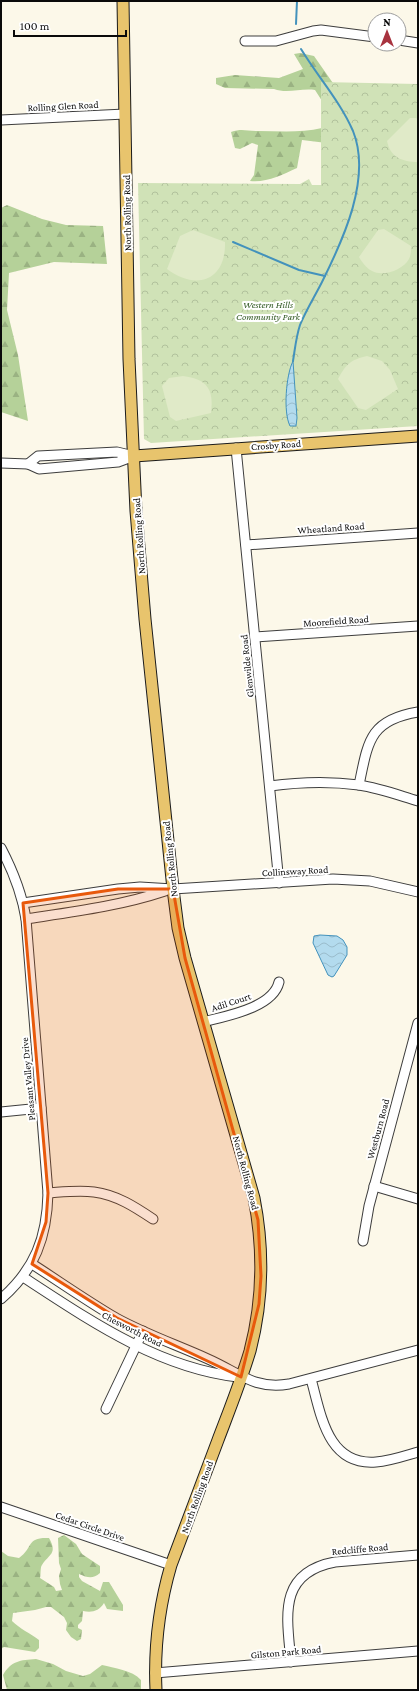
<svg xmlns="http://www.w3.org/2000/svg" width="419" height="1691" font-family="'Crimson Pro',serif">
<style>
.forest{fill:url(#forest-firs)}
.park{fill:url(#park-crowns)}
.pitch{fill:#e0eac8}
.water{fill:url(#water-waves);stroke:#4392bc}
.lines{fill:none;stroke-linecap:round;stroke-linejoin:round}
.stream{stroke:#4392bc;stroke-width:2}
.minor-casing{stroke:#3d3d3d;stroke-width:11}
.major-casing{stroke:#1b1b1b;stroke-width:13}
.minor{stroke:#fff;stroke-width:9}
.major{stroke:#e8c46d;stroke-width:11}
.marked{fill:#e8590c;fill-opacity:0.2;stroke:#e8590c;stroke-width:3;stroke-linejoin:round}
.labels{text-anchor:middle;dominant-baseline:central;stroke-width:4;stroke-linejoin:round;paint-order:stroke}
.street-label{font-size:10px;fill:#0a0a0a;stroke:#fff}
.park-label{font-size:10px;font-style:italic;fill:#315923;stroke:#fff}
</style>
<defs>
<pattern id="forest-firs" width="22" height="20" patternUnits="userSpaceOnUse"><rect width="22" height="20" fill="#b5d199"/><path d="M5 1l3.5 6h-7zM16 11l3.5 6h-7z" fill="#9ab282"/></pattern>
<pattern id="park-crowns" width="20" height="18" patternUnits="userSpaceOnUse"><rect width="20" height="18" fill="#d0e2b7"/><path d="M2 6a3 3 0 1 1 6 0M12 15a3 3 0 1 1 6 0" fill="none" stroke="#b1c19c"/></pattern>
<pattern id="water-waves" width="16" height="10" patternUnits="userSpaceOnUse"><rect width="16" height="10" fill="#b3dbee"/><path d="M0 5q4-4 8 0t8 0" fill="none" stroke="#99bbcb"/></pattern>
</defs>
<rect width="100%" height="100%" fill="#fcf8e9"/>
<g class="forest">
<path d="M300,53l14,3 21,30v58l-33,-4 -5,28c-15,7 -31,15 -47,13l4,-6 4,-30 -6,-2 -12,6 -5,-1 -4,-16c11,-4 15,-1 27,-1 21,0 43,2 64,-3l2,-24 -9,-14c-14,-2 -28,4 -41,-1l-49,-1 -9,-4v-6l19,-3 44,3 24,-9 -9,-15z"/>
<path d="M7,205l35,14 24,6 37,1 4,38 -53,-2 -45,11 -2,37 11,45 10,66 -27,-9v-204z"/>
<path d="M64,1535l12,9 6,10 18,12v7c-7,6 -12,5 -21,1v3l3,4 18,10 3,-9h6l14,23v6l-16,-2 -3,-6c-5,8 -12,10 -21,8l-1,10 -4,4v3l4,2 -1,9 -4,2 -6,-4 -5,-7 1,-7 -3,-6 -13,-10h-5l-11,3 -22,3 -1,8c8,8 18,12 27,19v8l-4,4 -31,-5 -3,2v-98l7,5 11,2c15,-11 7,-21 30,-20 9,16 0,16 -7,27 -2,2 -1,10 -2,13l14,9 2,4 6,-1 -2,-6 -1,-8 2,-7 -2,-6 -1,-25z"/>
<path d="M36,1659l17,5 13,7 17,5 7,-2 12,-9c12,3 30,5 39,15v10h-134l-4,-15c8,-14 17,-15 33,-16z"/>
</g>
<path class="park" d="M321,82l97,2v342l-267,17 -7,-4 -6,-256 162,1 9,-5 3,6h9z"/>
<g class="pitch">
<path d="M410,118h6l2,2v42c-16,0 -28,-5 -31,-21z"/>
<path d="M384,229l27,17c0,5 0,9 -2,13 -6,11 -26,18 -37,12 -6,-3 -10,-9 -13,-14l19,-27z"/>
<path d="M193,230l32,12c1,39 -29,49 -58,27l13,-33z"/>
<path d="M367,356l15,5 8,9 8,19 -32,21 -8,-2 -20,-29c8,-15 12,-19 29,-23z"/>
<path d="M183,376c24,3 31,13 28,37l-35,8 -6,-4 -8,-31 7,-8z"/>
</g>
<g class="water">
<path d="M293,361l4,57 -1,8h-6c-7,-14 -4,-51 3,-65z"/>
<path d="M320,935l17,1 6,4 4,7v8l-13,21 -2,1 -4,-2 -15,-32 1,-7z"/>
</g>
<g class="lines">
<g class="stream">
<path d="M296,24l1,-23"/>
<path d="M233,242l66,28 26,6"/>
<path d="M293,361c2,-12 3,-24 7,-36 6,-15 15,-29 22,-43 21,-42 50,-104 31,-151 -13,-30 -35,-54 -52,-82"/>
</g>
<defs>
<g id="minor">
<path d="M399,40l19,3"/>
<path d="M245,41h31l37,-10 8,-1 54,7"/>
<path d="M1,120l124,-6"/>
<path d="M236,448l43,435"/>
<path d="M1,463l27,1 11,5 79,-7 16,-6"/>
<path d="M28,464l10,-8 79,-4 17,4"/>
<path d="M246,545l172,-12"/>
<path d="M255,637l163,-11"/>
<path d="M359,785c9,-43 10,-65 59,-73"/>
<path d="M270,786c29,-4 59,-5 89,-1 20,3 39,10 59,16"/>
<path d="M1,848c12,23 21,45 25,71l22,274c-1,45 -13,76 -47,106"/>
<path d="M23,903l95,-14 22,-2 33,2 160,-10 37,2 48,11"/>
<path d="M26,919c46,-7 94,-13 139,-28"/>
<path d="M203,1022c23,-6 70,-14 76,-40"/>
<path d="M1,1112l40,-4"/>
<path d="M374,1186l44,13"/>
<path d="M48,1193c15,-1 31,-3 46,-1 23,3 41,15 59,27"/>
<path d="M363,1241l6,-35 49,-183"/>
<path d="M32,1264c28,18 55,37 84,54 29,16 61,27 92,41 30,13 46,31 81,25l129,-34"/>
<path d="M23,1277c66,43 135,91 215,100"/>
<path d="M311,1379c10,35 16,87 65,83 14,-1 28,-6 42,-10"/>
<path d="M106,1409l37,-78"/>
<path d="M1,1507l170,58"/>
<path d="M291,1662c-4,-45 -14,-89 44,-100l83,-7"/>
<path d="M155,1673l263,-22"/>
</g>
<g id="major">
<path d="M123,1l6,358 7,152 9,108 28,270 5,39 7,30 69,240c10,51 9,103 -4,153 -9,30 -21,60 -32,89 -16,42 -31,83 -47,125 -12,41 -17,82 -15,125"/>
<path d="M134,456l284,-20"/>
</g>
</defs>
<use href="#minor" class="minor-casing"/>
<use href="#major" class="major-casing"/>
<use href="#minor" class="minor"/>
<use href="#major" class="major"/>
</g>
<path class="marked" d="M118,889h55l12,69 73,262 3,56 -2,28 -18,73 -124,-59 -85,-54 14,-42 2,-29 -25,-290z"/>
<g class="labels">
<g class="street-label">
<text transform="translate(63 106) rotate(-3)">Rolling Glen Road</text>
<text transform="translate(127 213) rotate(-91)">North Rolling Road</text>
<text transform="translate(276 445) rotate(-4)">Crosby Road</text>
<text transform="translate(331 528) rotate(-4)">Wheatland Road</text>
<text transform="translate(139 536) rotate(-94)">North Rolling Road</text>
<text transform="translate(336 621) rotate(-4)">Moorefield Road</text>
<text transform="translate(247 666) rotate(-96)">Glenwilde Road</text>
<text transform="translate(170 859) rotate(-96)">North Rolling Road</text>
<text transform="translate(295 871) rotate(-3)">Collinsway Road</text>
<text transform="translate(231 1002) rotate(-18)">Adil Court</text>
<text transform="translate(28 1079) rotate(-95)">Pleasant Valley Drive</text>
<text transform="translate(378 1129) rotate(-75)">Westburn Road</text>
<text transform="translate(246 1173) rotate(75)">North Rolling Road</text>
<text transform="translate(132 1329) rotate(27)">Chesworth Road</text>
<text transform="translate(197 1497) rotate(-70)">North Rolling Road</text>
<text transform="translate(90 1526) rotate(19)">Cedar Circle Drive</text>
<text transform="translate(360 1549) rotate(-5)">Redcliffe Road</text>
<text transform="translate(286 1652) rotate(-5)">Gilston Park Road</text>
</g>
<g class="park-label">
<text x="268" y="304">Western Hills<tspan x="268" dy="12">Community Park</tspan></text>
</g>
</g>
<rect width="419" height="1691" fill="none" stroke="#0a0a0a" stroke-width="4"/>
<g transform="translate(387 32)"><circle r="19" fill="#ffffff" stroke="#9d9d9d"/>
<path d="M0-3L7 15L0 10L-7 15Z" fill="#a8333f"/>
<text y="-6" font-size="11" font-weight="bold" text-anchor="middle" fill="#0a0a0a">N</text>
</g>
<path d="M14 30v6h112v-6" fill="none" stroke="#0a0a0a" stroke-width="2"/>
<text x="20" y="30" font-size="12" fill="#0a0a0a" stroke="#ffffff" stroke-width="3" paint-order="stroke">100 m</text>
</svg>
